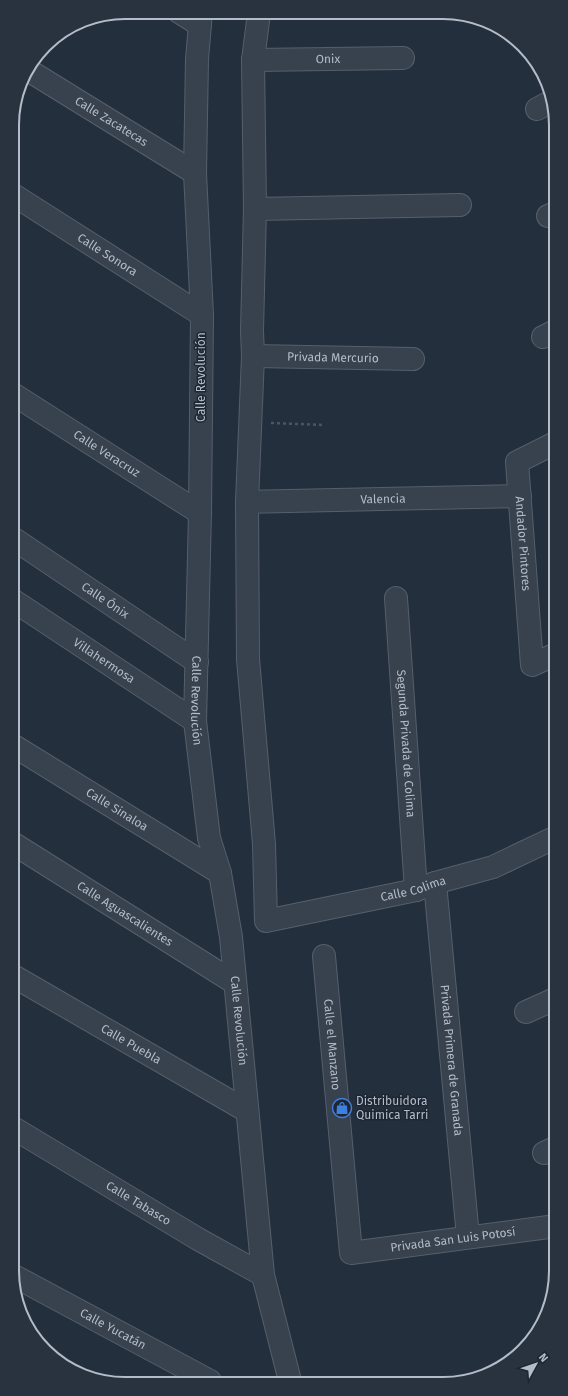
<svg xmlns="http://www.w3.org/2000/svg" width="568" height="1396" font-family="'Fira Sans',sans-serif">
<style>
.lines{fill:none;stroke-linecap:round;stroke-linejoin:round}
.minor-casing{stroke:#565f6c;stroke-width:24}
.path{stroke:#44595c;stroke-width:2.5;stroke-dasharray:3 3;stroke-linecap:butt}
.minor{stroke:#38414e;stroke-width:22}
.labels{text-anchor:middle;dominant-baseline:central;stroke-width:3;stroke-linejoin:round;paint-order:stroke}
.street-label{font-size:12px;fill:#b4bcc9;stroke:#1d2633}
.poi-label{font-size:12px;fill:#b4bcc9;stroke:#1d2633;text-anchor:start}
.rim{fill:none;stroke:#b4bcc9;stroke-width:2}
</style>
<rect width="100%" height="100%" fill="#242f3e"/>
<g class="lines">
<defs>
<g id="minor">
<path d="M179,12l21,13"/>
<path id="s1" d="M201,12l-4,47 -2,114 7,142 -2,198 -5,208 14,117 11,35 11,64 32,338 27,106"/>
<path id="s2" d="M259,13l-6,47 2,149 -3,122 1,25 -6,146 1,157 16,185 2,77 150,-31 19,-7 58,-16 61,-29"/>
<path id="s3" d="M253,60l150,-2"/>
<path id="s4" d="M28,70l167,103"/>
<path d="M537,109l15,-8"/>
<path id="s5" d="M12,194l190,121"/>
<path d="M255,209l205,-4"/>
<path d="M548,216l5,-2"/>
<path d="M543,337l10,-5"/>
<path id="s6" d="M253,356l160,3"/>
<path id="s7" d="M13,394l187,119"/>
<path id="s8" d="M553,444l-36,18 15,203 22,-10"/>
<path id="s9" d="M247,502l273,-6"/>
<path id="s10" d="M14,539l183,123"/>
<path id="s11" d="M396,598l20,292"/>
<path id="s12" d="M14,601l181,120"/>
<path id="s13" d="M14,746l206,127"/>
<path id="s14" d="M14,844l221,139"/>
<path id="s15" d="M435,883l33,354"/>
<path id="s16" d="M324,956l27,297 205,-27"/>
<path id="s17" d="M15,977l232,134"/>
<path d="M526,1012l29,-13"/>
<path id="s18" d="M15,1129l183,110 65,36"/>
<path d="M544,1153l11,-5"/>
<path id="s19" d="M16,1277l194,104"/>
</g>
</defs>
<use href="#minor" class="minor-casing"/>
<path class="path" d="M271,423l54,2"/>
<use href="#minor" class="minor"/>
</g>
<defs>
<symbol id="shop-ring" viewBox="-11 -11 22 22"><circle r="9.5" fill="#1d2633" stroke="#3f7fe0" stroke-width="1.5"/><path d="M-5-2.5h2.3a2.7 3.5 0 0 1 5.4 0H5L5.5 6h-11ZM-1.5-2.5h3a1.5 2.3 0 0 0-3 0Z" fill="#3f7fe0"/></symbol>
</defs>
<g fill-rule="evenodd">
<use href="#shop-ring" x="331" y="1097" width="22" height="22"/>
</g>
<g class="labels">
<g class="street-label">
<text stroke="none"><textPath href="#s3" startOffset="75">Onix</textPath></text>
<text stroke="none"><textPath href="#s4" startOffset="98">Calle Zacatecas</textPath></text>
<text stroke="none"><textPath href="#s5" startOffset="113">Calle Sonora</textPath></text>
<text stroke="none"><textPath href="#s6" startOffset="80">Privada Mercurio</textPath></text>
<text transform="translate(201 377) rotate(-90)">Calle Revolución</text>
<text stroke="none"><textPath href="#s7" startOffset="111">Calle Veracruz</textPath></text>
<text stroke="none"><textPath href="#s9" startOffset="136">Valencia</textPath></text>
<text stroke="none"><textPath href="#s8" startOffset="122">Andador Pintores</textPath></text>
<text stroke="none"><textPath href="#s10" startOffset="110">Calle Ónix</textPath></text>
<text stroke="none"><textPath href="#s12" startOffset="108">Villahermosa</textPath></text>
<text stroke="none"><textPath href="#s1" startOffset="689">Calle Revolución</textPath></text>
<text stroke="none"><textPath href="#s11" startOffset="146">Segunda Privada de Colima</textPath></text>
<text stroke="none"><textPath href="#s13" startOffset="121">Calle Sinaloa</textPath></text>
<text stroke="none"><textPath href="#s2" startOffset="1060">Calle Colima</textPath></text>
<text stroke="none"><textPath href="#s14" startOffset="131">Calle Aguascalientes</textPath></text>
<text stroke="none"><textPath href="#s1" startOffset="1013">Calle Revolución</textPath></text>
<text stroke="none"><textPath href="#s17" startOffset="134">Calle Puebla</textPath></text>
<text stroke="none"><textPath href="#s16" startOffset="89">Calle el Manzano</textPath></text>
<text stroke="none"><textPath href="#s15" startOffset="178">Privada Primera de Granada</textPath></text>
<text stroke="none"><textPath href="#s18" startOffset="144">Calle Tabasco</textPath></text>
<text stroke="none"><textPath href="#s16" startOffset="401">Privada San Luis Potosí</textPath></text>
<text stroke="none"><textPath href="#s19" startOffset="110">Calle Yucatán</textPath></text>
</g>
<g class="poi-label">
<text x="356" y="1101">Distribuidora<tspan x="356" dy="14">Quimica Tarri</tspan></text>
</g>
</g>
<path d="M0 0H568V1396H0ZM125 19H443A106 106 0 0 1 549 125V1271A106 106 0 0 1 443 1377H125A106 106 0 0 1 19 1271V125A106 106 0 0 1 125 19Z" fill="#29323f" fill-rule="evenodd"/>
<path class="rim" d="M125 19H443A106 106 0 0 1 549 125V1271A106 106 0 0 1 443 1377H125A106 106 0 0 1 19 1271V125A106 106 0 0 1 125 19Z"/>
<g transform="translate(536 1364) rotate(50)" stroke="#1d2633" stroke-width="3" paint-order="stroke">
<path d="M0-3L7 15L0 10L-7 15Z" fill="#b4bcc9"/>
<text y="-6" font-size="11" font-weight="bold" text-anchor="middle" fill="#b4bcc9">N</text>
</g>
</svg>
